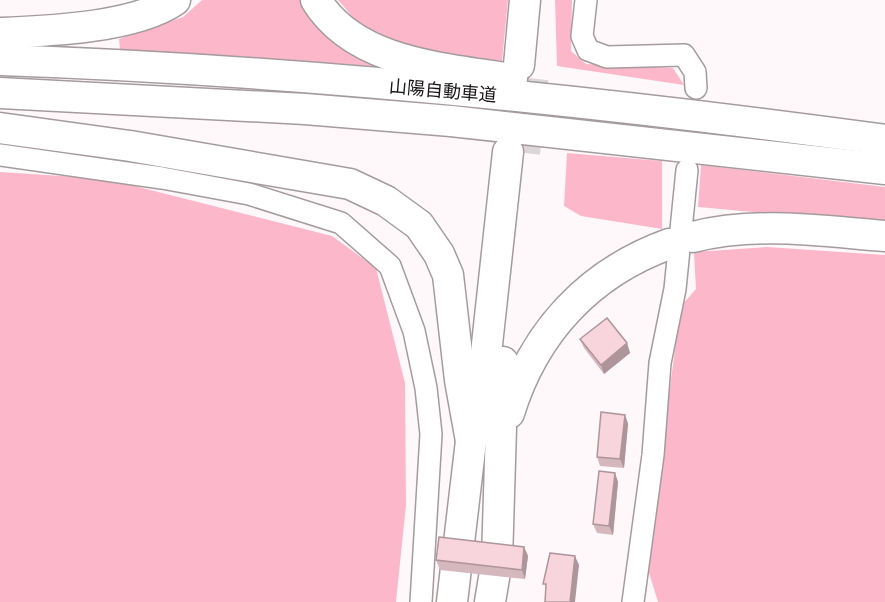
<svg xmlns="http://www.w3.org/2000/svg" width="885" height="602" font-family="Lato,'Noto Sans JP',sans-serif">
<style>
.green{fill:#fcb8ca}
.lines{fill:none;stroke-linecap:round;stroke-linejoin:round}
.highway-tunnel{stroke:#dcd6d8;stroke-width:30;stroke-dasharray:30 15;stroke-linecap:butt}
.minor-casing{stroke:#a49b9d;stroke-width:24}
.highway-casing{stroke:#a49b9d;stroke-width:33}
.minor{stroke:#fff;stroke-width:21}
.highway{stroke:#fff;stroke-width:30}
.wall{fill:#d5b7be}
.shaded-wall{fill:#ae959b}
.building{fill:#f8d5dd;stroke:#ae959b;stroke-width:1.5}
.labels{text-anchor:middle;dominant-baseline:central;stroke-width:5;stroke-linejoin:round;paint-order:stroke}
.street-label{font-size:18px;fill:#191516;stroke:#fff}
</style>
<rect width="100%" height="100%" fill="#fff8fa"/>
<g class="green">
<path d="M202,0h102l96,68 -280,-19 -1,-10 64,-22z"/>
<path d="M338,0h170l-6,61c-44,-7 -110,-11 -146,-40 -6,-6 -12,-15 -18,-21z"/>
<path d="M555,0h17l-1,51 15,13 87,4 11,17 -127,-19z"/>
<path d="M567,153l95,8v68l-81,-13 -17,-10z"/>
<path d="M701,165l184,22v37l-187,-17z"/>
<path d="M0,172l107,7 225,57 44,32 29,115 1,122 -10,97h-396z"/>
<path d="M767,247l118,8v347h-227l-12,-39 35,-257 15,-17 -2,-37z"/>
</g>
<g class="lines">
<path class="highway-tunnel" d="M525,153l10,-89"/>
<defs>
<g id="minor">
<path d="M586,0l-4,36 6,14 19,7 77,-2 11,17 1,16"/>
<path d="M0,155l162,23 87,16 92,29 49,43 24,65 12,57 5,46 -10,168"/>
<path d="M633,602l20,-147 7,-92 15,-74 12,-119"/>
</g>
<g id="highway">
<path d="M316,0c39,64 129,68 196,79"/>
<path d="M0,33c48,-2 134,-5 175,-33"/>
<path d="M0,60c296,10 592,40 885,80"/>
<path d="M519,65l6,-65"/>
<path d="M0,93l305,16 146,12 434,48"/>
<path d="M0,128l130,18 220,38 36,17 33,24 20,29 9,21 12,105 11,61"/>
<path d="M693,237c64,-16 127,-6 192,-1"/>
<path d="M509,413c25,-81 80,-140 160,-169"/>
<path d="M452,602l19,-161 12,-60 25,-229"/>
<path d="M490,602l7,-42 6,-198"/>
</g>
</defs>
<use href="#minor" class="minor-casing"/>
<use href="#highway" class="highway-casing"/>
<use href="#minor" class="minor"/>
<use href="#highway" class="highway"/>
</g>
<g class="wall">
<path d="M580,339l47,4 3,10 -26,21 -20,-26z"/>
<path d="M625,415l3,9 -4,44 -24,-2 -3,-9z"/>
<path d="M615,473l3,9 -5,53 -16,-2 -4,-9z"/>
<path d="M524,547l4,9 -3,23 -85,-9 -4,-10z"/>
</g>
<g class="shaded-wall">
<path d="M627,343l3,10 -26,21 -3,-9z"/>
<path d="M625,415l3,9 -4,44 -4,-9z"/>
<path d="M615,473l3,9 -5,53 -4,-9z"/>
<path d="M524,547l4,9 -3,23 -3,-9z"/>
<path d="M575,556l4,9 -4,37h-5z"/>
</g>
<g class="building">
<path d="M607,318l20,25 -26,22 -21,-26z"/>
<path d="M601,412l24,3 -5,44 -23,-2z"/>
<path d="M599,471l16,2 -6,53 -16,-2z"/>
<path d="M439,537l85,10 -2,23 -86,-10z"/>
<path d="M550,553l25,3 -5,46h-25l1,-18h-3z"/>
</g>
<g class="labels">
<g class="street-label">
<text transform="translate(443 90) rotate(5)">山陽自動車道</text>
</g>
</g>
</svg>
